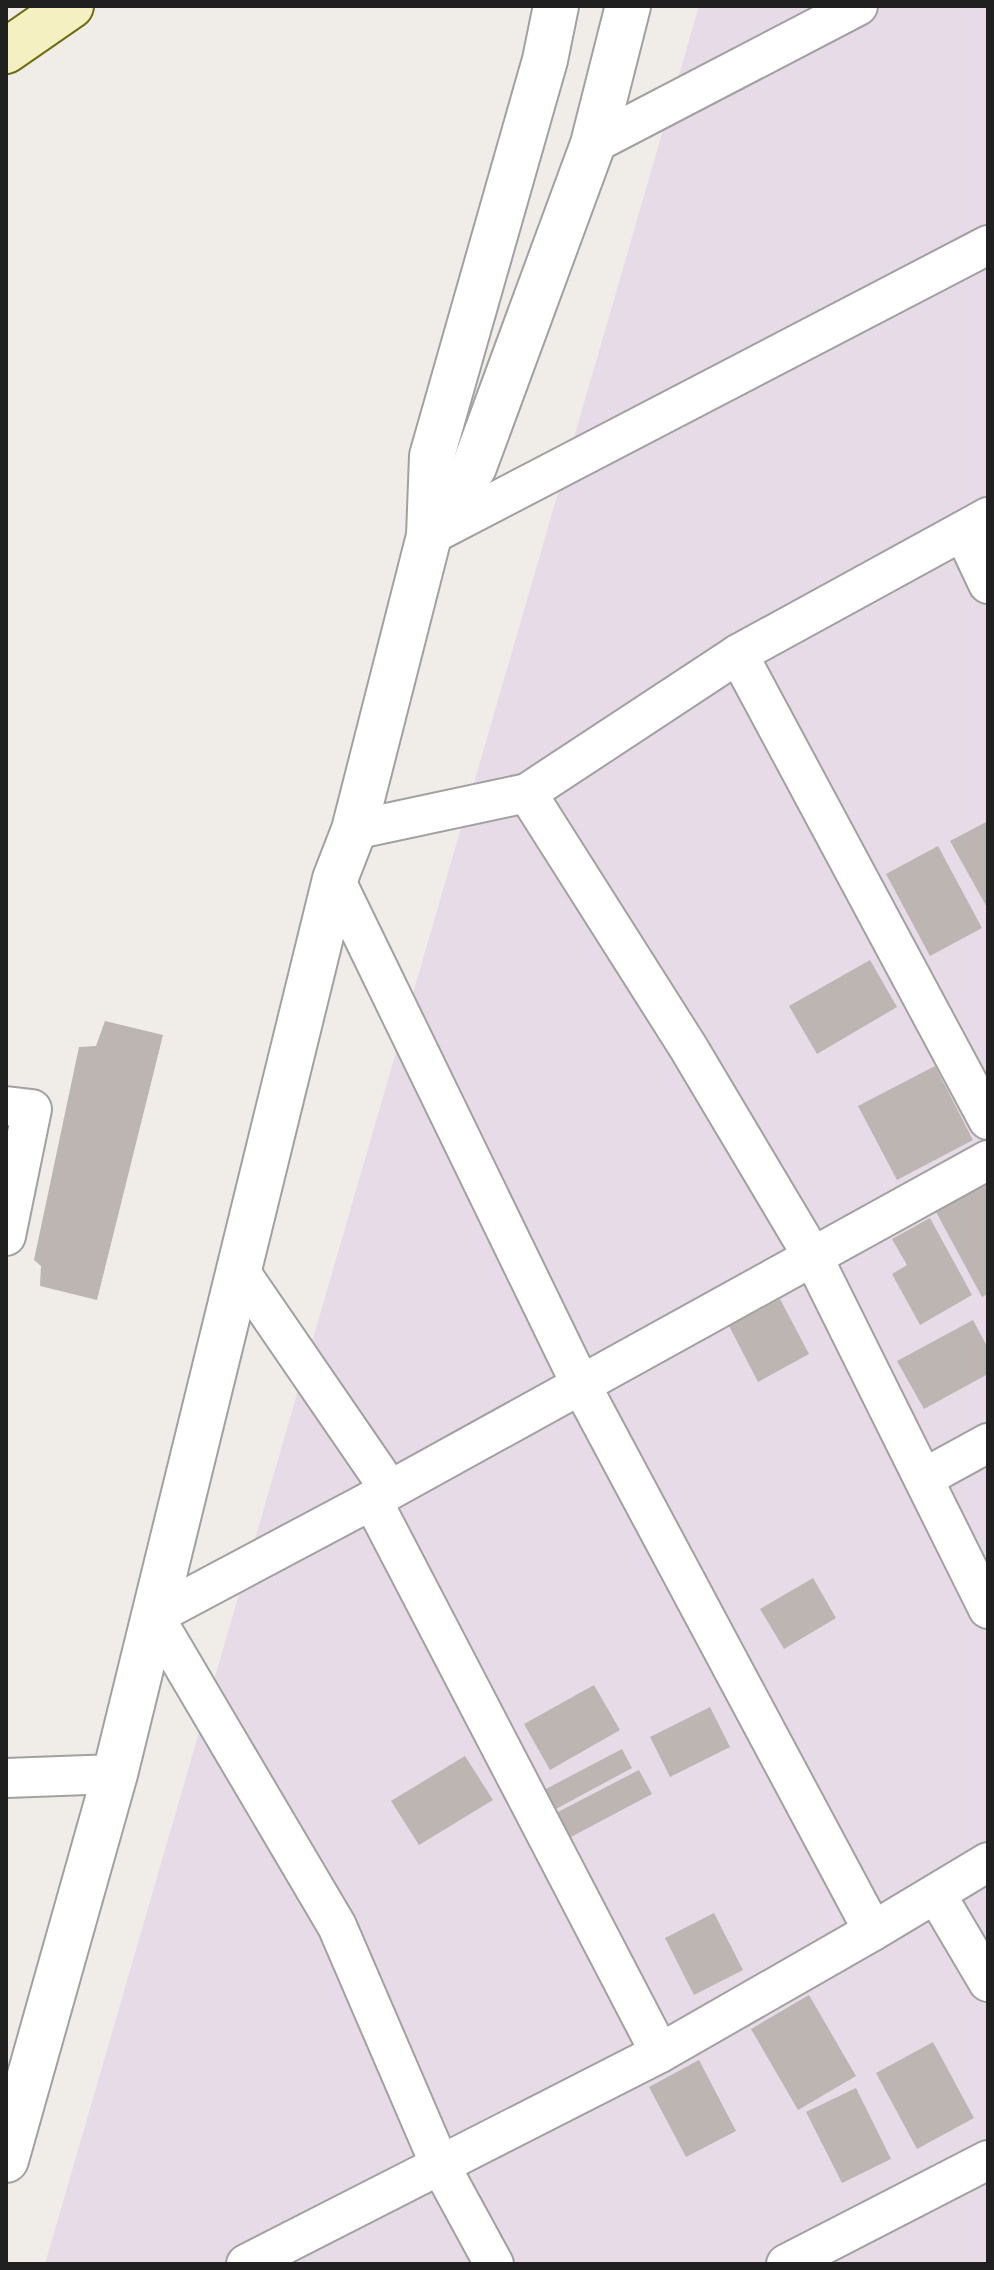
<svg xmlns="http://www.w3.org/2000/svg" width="994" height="2270" font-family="'Titillium Web',sans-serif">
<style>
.industrial{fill:#e8dbe8}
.building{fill:#bdb5b1}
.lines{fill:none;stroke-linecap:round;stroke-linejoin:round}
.minor-casing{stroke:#a1a1a1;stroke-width:42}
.tertiary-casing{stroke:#a1a1a1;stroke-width:48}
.secondary-casing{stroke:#6f6d10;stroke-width:48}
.minor{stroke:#fff;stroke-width:38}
.tertiary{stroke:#fff;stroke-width:44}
.secondary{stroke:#f4f0c2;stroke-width:44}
</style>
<rect width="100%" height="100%" fill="#f0ece8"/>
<path class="industrial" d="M699,6h289v2258h-943z"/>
<g class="building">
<path d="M988,821v88l-38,-68z"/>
<path d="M938,846l44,82 -52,28 -44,-82z"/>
<path d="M870,960l27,47 -80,47 -28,-48z"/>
<path d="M105,1021l58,14 -66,265 -57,-14 1,-20 -7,-6 45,-213 17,-1z"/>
<path d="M935,1066l38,74 -76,40 -39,-74z"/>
<path d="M988,1183v111l-6,3 -46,-85z"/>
<path d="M930,1218l42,77 -52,30 -28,-51 15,-9 -15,-26z"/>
<path d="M780,1299l29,55 -51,28 -29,-56z"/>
<path d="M973,1320l15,28v26l-64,35 -27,-48z"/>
<path d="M813,1578l23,40 -52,31 -24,-40z"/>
<path d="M594,1685l26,45 -70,40 -26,-46z"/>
<path d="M710,1707l20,40 -60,30 -20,-40z"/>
<path d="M622,1749l10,19 -78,42 -10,-20z"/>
<path d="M465,1756l28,44 -74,45 -28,-44z"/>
<path d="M639,1770l13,24 -83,44 -13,-25z"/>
<path d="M714,1913l29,57 -49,25 -29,-57z"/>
<path d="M809,1995l47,81 -58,34 -47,-81z"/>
<path d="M933,2042l41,76 -57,31 -41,-76z"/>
<path d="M699,2060l37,71 -50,26 -37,-70z"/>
<path d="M856,2088l35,71 -49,24 -36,-71z"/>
</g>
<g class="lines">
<defs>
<g id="minor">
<path d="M593,144l265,-138"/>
<path d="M963,531l25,53"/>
<path d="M429,536l559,-291"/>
<path d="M738,654l250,466"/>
<path d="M527,793l161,254 125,210 175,352"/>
<path d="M354,830l173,-37 211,-139 250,-137"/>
<path d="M335,879l246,506 292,546"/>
<path d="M6,1106l26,3 -26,127"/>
<path d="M239,1270l151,220"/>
<path d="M924,1478l64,-35"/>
<path d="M372,1500l288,553"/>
<path d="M6,1778l109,-4"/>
<path d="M936,1894l52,88"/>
<path d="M246,2264l414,-211 213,-122 115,-69"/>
<path d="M494,2264l-54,-99 -103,-239 -183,-310 218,-116 616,-340"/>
<path d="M786,2264l202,-104"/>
</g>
<g id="tertiary">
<path d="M429,536l45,-69 119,-323 35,-138"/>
<path d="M6,2160l109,-386 220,-895 19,-49 75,-294 3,-80 113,-396 11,-54"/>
</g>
<path id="secondary" d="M6,51l65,-45"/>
</defs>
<use href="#minor" class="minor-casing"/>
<use href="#tertiary" class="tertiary-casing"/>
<use href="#secondary" class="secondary-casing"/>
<use href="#minor" class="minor"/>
<use href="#tertiary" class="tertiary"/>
<use href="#secondary" class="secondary"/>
</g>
<rect width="994" height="2270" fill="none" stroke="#202020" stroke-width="16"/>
</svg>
